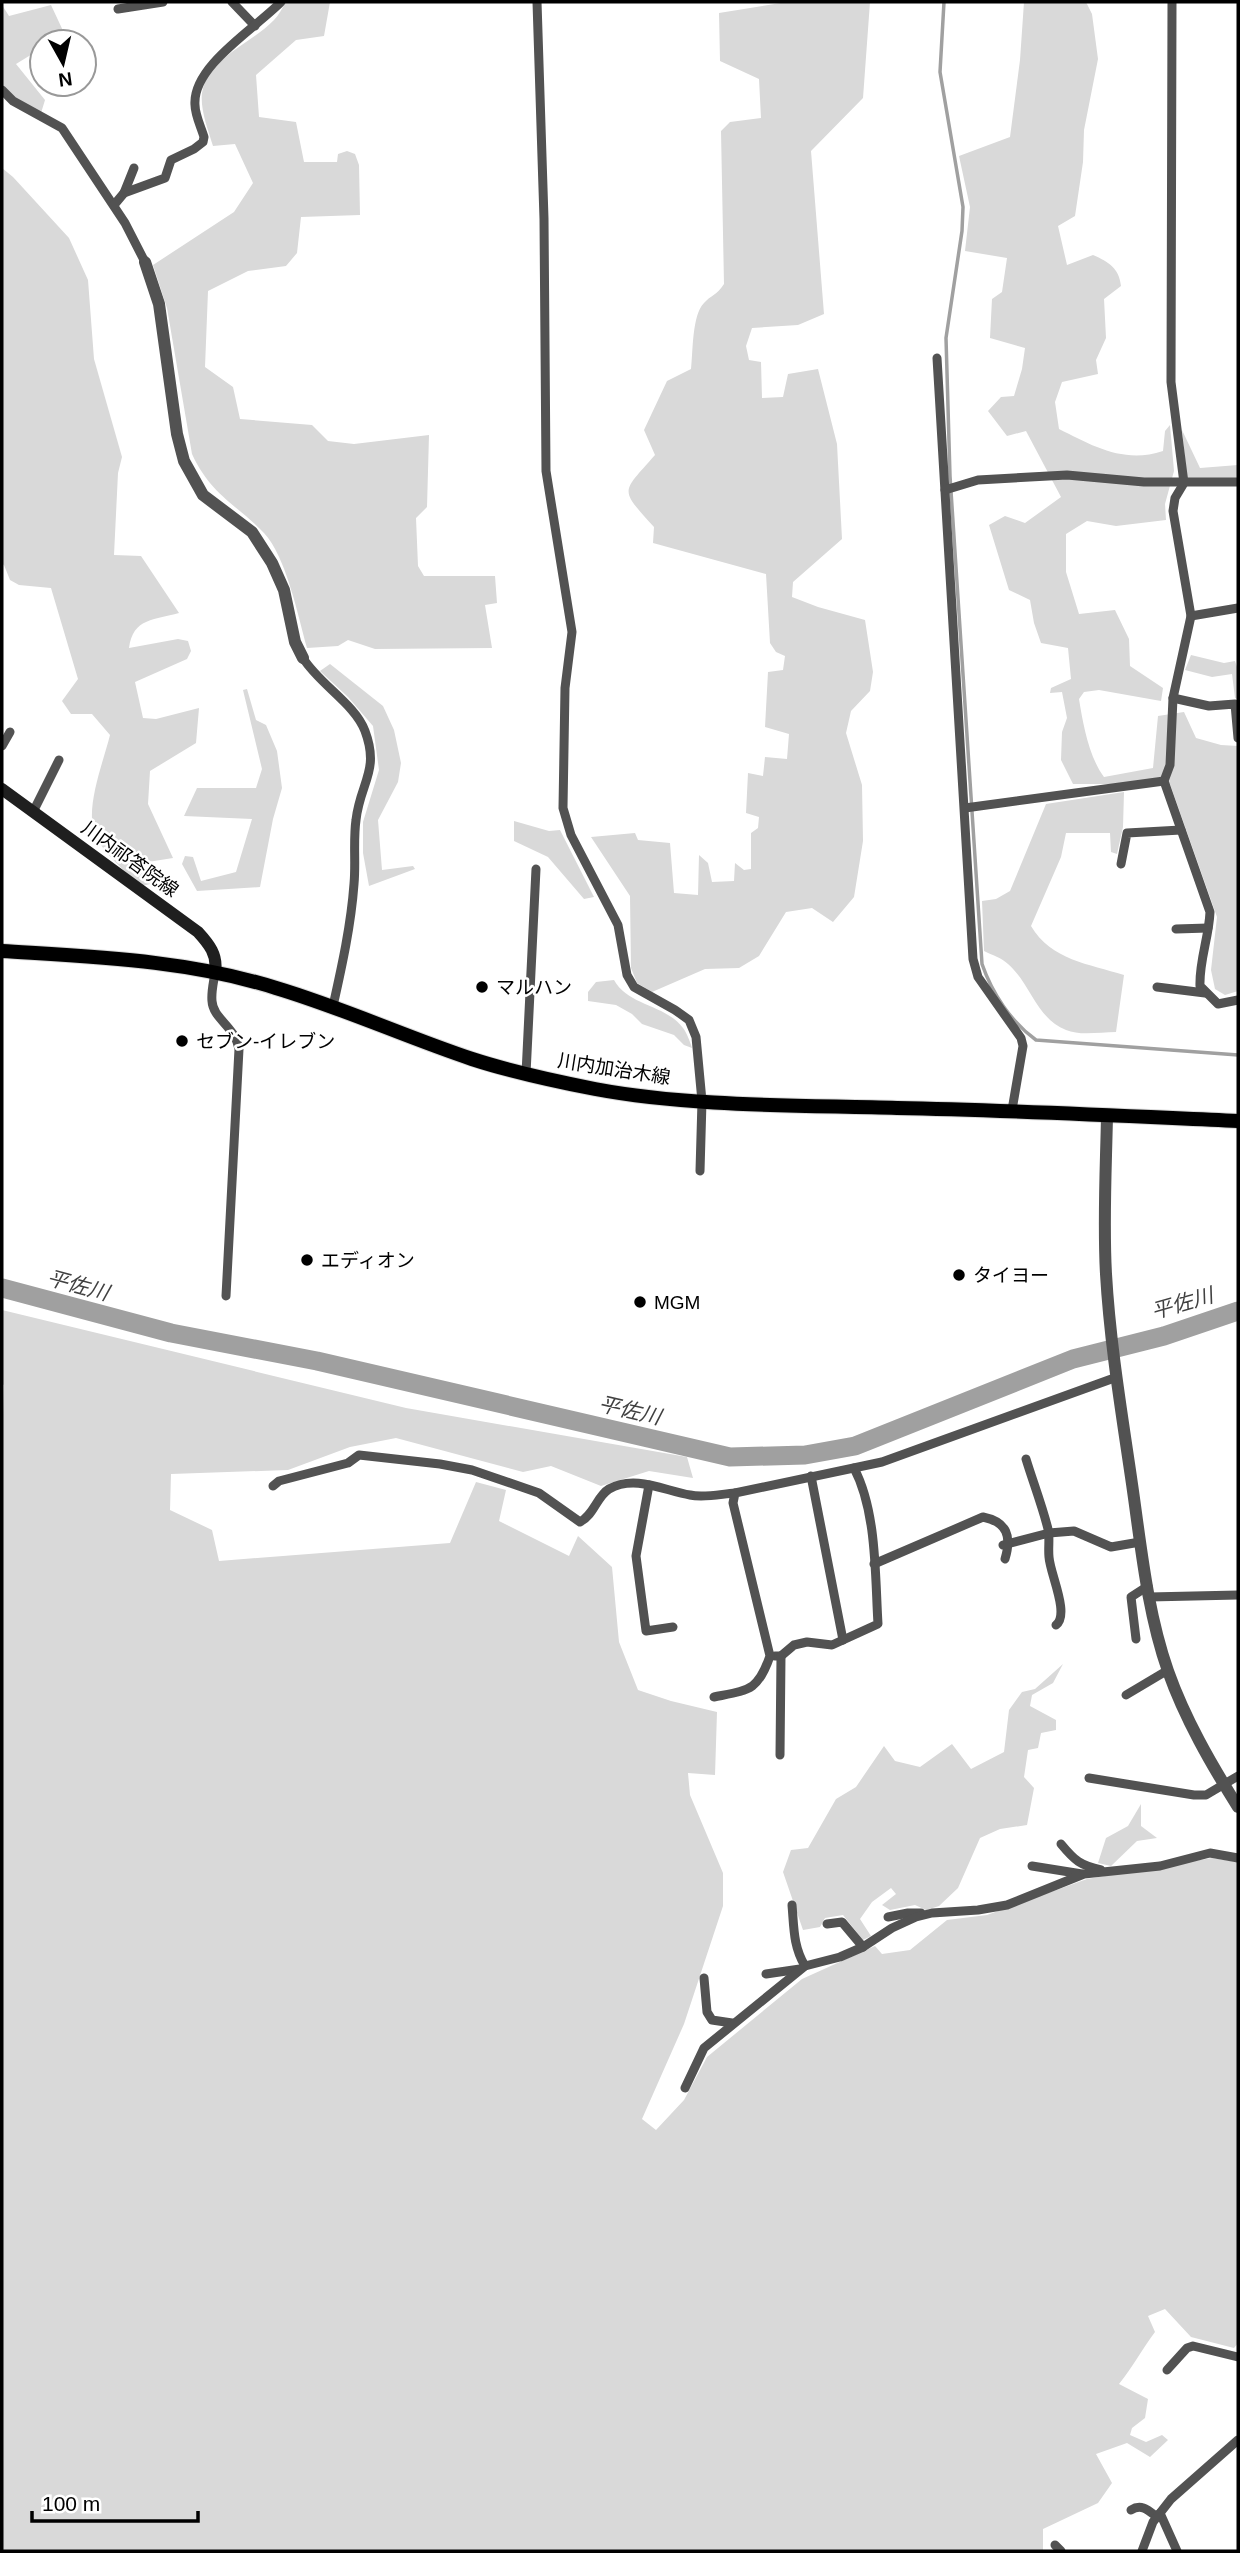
<svg xmlns="http://www.w3.org/2000/svg" width="1240" height="2553" font-family="Arial,'Noto Sans JP',sans-serif">
<style>
.green{fill:#d9d9d9}
.lines{fill:none;stroke-linecap:round;stroke-linejoin:round}
.stream{stroke:#a0a0a0;stroke-width:3.5}
.river{stroke:#a0a0a0;stroke-width:19}
.primary-casing{stroke:#dbdbdb;stroke-width:16}
.minor{stroke:#525252;stroke-width:9}
.tertiary{stroke:#525252;stroke-width:12}
.secondary{stroke:#1f1f1f;stroke-width:12}
.primary{stroke:#000;stroke-width:14}
.poi-dot{fill:#000;stroke:#fff;stroke-width:2.5}
.labels{text-anchor:middle;dominant-baseline:central;stroke-width:5;stroke-linejoin:round;paint-order:stroke}
.street-label{font-size:19px;fill:#000;stroke:#fff}
.poi-label{font-size:19px;fill:#000;stroke:#fff;text-anchor:start}
.water-label{font-size:21px;font-style:italic;fill:#414141;stroke:#fff}
</style>
<rect width="100%" height="100%" fill="#fff"/>
<g class="green">
<path d="M286,2h44l-6,34 -28,4 -40,35 3,42 37,5 8,40h33l1,-8 9,-3 8,3 4,11 1,50 -59,2 -4,36 -11,13 -38,5 -40,20 -3,76 28,20 7,32 72,6 16,16 26,3 75,-9 -2,72 -11,11 2,48 6,10h71l2,27 -12,2 7,43 -117,1 -27,-9 -10,6 -31,2c-9,-32 -21,-92 -43,-115 -29,-30 -53,-38 -72,-79l-25,-146 -14,-43 81,-53 19,-29 -18,-39 -22,2c-5,-16 -13,-37 -11,-53 6,-35 50,-50 72,-73 5,-5 8,-12 12,-18z"/>
<path d="M787,2h83l-7,96 -52,53 13,163 -26,11 -46,3 -6,18 3,14 12,2 1,36 21,-1 5,-23 30,-5 19,75 5,95 -49,43 -1,15 26,10 47,13 8,52 -3,19 -19,20 -5,22 16,52 1,56 -9,56 -21,25 -21,-14 -26,4 -27,44 -20,12 -34,1 -53,23 -15,-9 -6,-15 -1,-72 -39,-59 44,-4 3,7 32,3 4,50 24,2 1,-40 9,8 4,19 22,-1 1,-18 9,7 7,-1v-36l7,-5 1,-11 -13,-4 2,-40 15,3 2,-19 22,2 2,-25 -24,-7 3,-55 15,-2 2,-14 -9,-4 -6,-9 -4,-69 -113,-31 1,-16c-35,-39 -33,-33 1,-72l-11,-25 23,-49 24,-12c2,-18 1,-54 13,-66 7,-8 12,-7 20,-19l-3,-153 9,-9 31,-4 -2,-39 -39,-18 -1,-48z"/>
<path d="M1024,2h62l6,12 6,45 -14,71 -1,32 -8,54 -17,10 9,39 26,-10c16,7 26,13 28,31l-17,13 2,39 -10,22 2,14 -36,8 -7,20 4,27c34,17 65,35 104,22l2,-20 5,-6 4,46 -9,33 1,16 -50,6 -29,-5 -21,13v38l13,42 36,-4 14,29 1,27 33,22 -2,13 -62,-11 -15,2 -5,7c4,25 10,58 25,78l49,-9 5,-52 26,-4 12,26 25,7 17,1v245l-13,4 -10,-6 -4,-19 6,-53 -47,-133h-97l-12,-24 1,-28 5,-14 -5,-26 -12,1 1,-5 20,-9 -3,-31 -27,-5 -7,-20 -4,-23 -21,-10 -20,-65 16,-9 20,7 36,-26 -35,-66 -19,5 -19,-25 13,-14 13,-1 8,-27 3,-21 -35,-10 2,-39 10,-7 5,-34 -42,-7 5,-44 -11,-51 51,-19 10,-77z"/>
<path d="M2,5l7,11 42,-11 14,30 -12,7h-11v6l-26,16 29,36 -4,13 -27,-16 -12,-13z"/>
<path d="M2,168l11,9 56,61 19,42 6,79 28,98 -4,16 -4,82 27,1 38,57c-25,7 -46,5 -50,35l49,-9 10,2 3,10 -4,8 -52,23 8,36 13,1 43,-11 -3,35 -46,28 -2,33 25,54 -25,4 -7,11 11,5 -2,6 -8,2c-15,-12 -42,-36 -48,-54 -8,-27 9,-69 16,-97l-18,-21h-21l-9,-13 16,-22 -27,-91 -32,-3 -9,-5 -6,-15 -2,-1z"/>
<path d="M1182,430l18,38 38,-3v13h-51z"/>
<path d="M1191,655l33,8 11,-2 3,9v29l-3,-1 -3,-24 -20,3 -27,-7z"/>
<path d="M330,664l53,42 11,24 7,33 -3,19 -20,38 4,50 31,-4 2,3 -46,17 -6,-33v-31l16,-52 -6,-44 -25,-29 -28,-26z"/>
<path d="M247,689l9,31 10,5 11,26 5,37 -9,31 -13,68 -63,4 -15,-27 3,-8 8,1 8,24 35,-9 16,-53 -68,-3 13,-28h59l6,-19 -19,-79z"/>
<path d="M1124,792l-1,35 -6,27 -6,-2 -1,-19h-44l-5,24 -30,69c20,34 58,38 93,49l-8,57c-16,0 -36,4 -50,-2 -30,-12 -35,-46 -58,-66 -6,-6 -16,-9 -24,-13l-2,-50 14,-2 14,-8 36,-87z"/>
<path d="M514,821l35,10 11,-1 34,67 -10,2 -36,-42 -34,-16z"/>
<path d="M614,980c14,26 51,24 69,48 4,5 7,14 9,20l-8,-3 -10,-10 -32,-11 -10,-10 -16,-9 -28,-4v-9l8,-10z"/>
<path d="M2,1310l404,98 281,49 6,21 -44,-7 -48,15 -50,-20 -28,6 -127,-34 -46,9 -62,23 -117,4 -1,36 42,20 7,31 231,-18 26,-61 30,8 -7,31 70,35 9,-20 34,31 7,75 19,48 33,11 46,11 -2,63 -27,-2 2,22 33,78v33l-39,118 -42,95 14,11 28,-30 23,-43 95,-78 73,-33 7,8 28,-4 37,-30 40,-5 100,-36 125,-21 25,4 1,481 -4,5 -43,-11 -26,-28 -17,7 7,16c-13,17 -22,35 -36,52l29,15 -3,19 -13,10 -2,7 16,7 16,-7 6,5 -18,17 -23,-14 -31,11 16,29 -14,20 -55,26v22h-1041v-1107l2,-59 -2,-1z"/>
<path d="M1063,1664l-10,19 -21,12 -2,11 26,14v10l-15,3 -3,15 -10,2 -4,27 10,11 -7,37 -27,4 -20,9 -22,50 -19,18 -13,4 -11,-5 -25,5 -8,-5 14,-11 -5,-6 -19,14 -12,17 11,17 -8,4 -20,-25 -18,3 -5,9 -17,3 -20,-58 8,-22 17,-2 28,-49 20,-12 28,-41 11,15 25,6 32,-23 19,25 33,-17 5,-42 13,-18 13,-3z"/>
<path d="M1141,1804v22l16,12 -20,3 -26,25 -13,-3 8,-25 22,-12z"/>
</g>
<g class="lines">
<path class="stream" d="M944,2l-4,70 23,135 -1,24 -16,107 4,138 32,488c10,29 29,58 54,76l202,15"/>
<path class="river" d="M2,1288l169,45 146,28 413,96 75,-2 50,-9 218,-87 91,-23 74,-25"/>
<defs>
<path id="primary" d="M2,951c93,6 185,9 274,37 67,20 130,49 196,71 40,13 82,22 123,30 96,18 204,16 302,19 114,2 228,8 341,13"/>
</defs>
<use href="#primary" class="primary-casing"/>
<g class="minor">
<path d="M232,2l23,24"/>
<path d="M537,2l7,217 2,252 26,161 -7,56 -2,120 8,27 47,90 9,50 7,12 41,23 14,10 7,17 6,64 -2,70"/>
<path d="M1172,2l-1,380 13,101 -9,15 -2,13 18,105 -18,82 -3,67 -6,16 46,131c-1,25 -11,49 -10,74l18,18 20,-4"/>
<path d="M118,9l45,-7"/>
<path d="M2,90l11,11 49,27 63,95 20,39"/>
<path d="M124,193l10,-25"/>
<path d="M114,205l10,-12 41,-15 6,-18 23,-11 9,-7 1,-5c-3,-10 -9,-22 -9,-32 -3,-39 61,-77 86,-103"/>
<path d="M937,358l36,601 5,18 43,61 2,8 -11,64"/>
<path d="M945,490l33,-10 89,-5 77,7h94"/>
<path d="M1191,616l47,-8"/>
<path d="M303,658c16,26 52,46 62,73 15,40 -5,52 -9,89 -3,21 0,43 -2,64 -3,41 -12,82 -21,122"/>
<path d="M1173,698l36,8 26,-2 3,34"/>
<path d="M2,746l8,-14"/>
<path d="M965,808l199,-27"/>
<path d="M33,812l26,-52"/>
<path d="M1121,864l6,-31 54,-3"/>
<path d="M1176,929l32,-1"/>
<path d="M215,972c-1,9 -4,19 -3,29 1,18 23,25 27,48l-13,247"/>
<path d="M1157,987l48,6"/>
<path d="M526,1074l10,-205"/>
<path d="M1026,1459c7,23 16,46 22,70 2,9 0,18 1,28 1,17 21,57 7,68"/>
<path d="M811,1476l32,164"/>
<path d="M649,1485l-13,71 10,75 27,-4"/>
<path d="M273,1486l6,-5 69,-18 11,-8 81,9 32,6 67,23 41,29c14,-7 17,-26 29,-33 26,-15 56,2 81,6 14,3 31,-1 45,-2"/>
<path d="M1003,1545l46,-12 25,-2 37,16 29,-5"/>
<path d="M874,1564l109,-47c24,5 29,19 22,42"/>
<path d="M1149,1597l89,-2"/>
<path d="M1136,1639l-5,-42 17,-11"/>
<path d="M775,1656h6l-1,99"/>
<path d="M781,1656l13,-11 13,-3 25,3 46,-21c-3,-48 -1,-112 -24,-156"/>
<path d="M1126,1695l42,-25"/>
<path d="M714,1697c35,-7 44,-6 56,-41l-37,-153 2,-10 147,-31 235,-85"/>
<path d="M1089,1778l105,17h12l32,-19"/>
<path d="M1061,1844c14,17 19,21 40,26"/>
<path d="M1032,1866l50,8"/>
<path d="M792,1905c2,22 1,41 13,61"/>
<path d="M888,1917l20,-4h13"/>
<path d="M827,1924l15,-2 21,25"/>
<path d="M766,1974l34,-5"/>
<path d="M704,1978l3,34 5,8 20,3"/>
<path d="M685,2088l19,-40 101,-82 35,-9 23,-10 29,-19 24,-11 16,-4 46,-3 29,-5 77,-31 76,-8 50,-13 28,5"/>
<path d="M1167,2370l20,-22 6,-2 45,11"/>
<path d="M1131,2510c11,-7 18,1 26,7"/>
<path d="M1160,2513l17,38"/>
<path d="M1055,2545l6,6"/>
<path d="M1142,2551l11,-29 18,-23 67,-59"/>
</g>
<g class="tertiary">
<path d="M145,262l14,42 18,130 7,27 19,34 49,37 20,31 12,27 11,52 8,16"/>
<path d="M1107,1116c-1,52 -4,105 -1,158 4,70 16,141 26,210 9,62 15,127 36,187 17,48 43,93 70,136"/>
</g>
<path class="secondary" d="M2,789l196,143c11,12 20,23 17,40"/>
<use href="#primary" class="primary"/>
</g>
<g class="poi-dot">
<circle cx="482" cy="987" r="7"/>
<circle cx="182" cy="1041" r="7"/>
<circle cx="307" cy="1260" r="7"/>
<circle cx="959" cy="1275" r="7"/>
<circle cx="640" cy="1302" r="7"/>
</g>
<g class="labels">
<g class="street-label">
<text transform="translate(130 859) rotate(36)">川内祁答院線</text>
<text transform="translate(614 1069) rotate(9)">川内加治木線</text>
</g>
<g class="poi-label">
<text x="496" y="987">マルハン</text>
<text x="196" y="1041">セブン-イレブン</text>
<text x="321" y="1260">エディオン</text>
<text x="973" y="1275">タイヨー</text>
<text x="654" y="1302">MGM</text>
</g>
<g class="water-label">
<text transform="translate(78 1285) rotate(15)">平佐川</text>
<text transform="translate(1182 1303) rotate(-16)">平佐川</text>
<text transform="translate(630 1410) rotate(13)">平佐川</text>
</g>
</g>
<rect width="1240" height="2553" fill="none" stroke="#000000" stroke-width="7"/>
<g transform="translate(63 63) rotate(172)"><circle r="33" fill="#ffffff" stroke="#999999" stroke-width="2"/>
<path d="M0-5L12 26L0 18L-12 26Z" fill="#000000"/>
<text y="-10" font-size="19" font-weight="bold" text-anchor="middle" fill="#000000">N</text>
</g>
<path d="M32 2511v10h166v-10" fill="none" stroke="#000000" stroke-width="3.5"/>
<text x="42" y="2511" font-size="21" fill="#000000" stroke="#ffffff" stroke-width="5" paint-order="stroke">100 m</text>
</svg>
